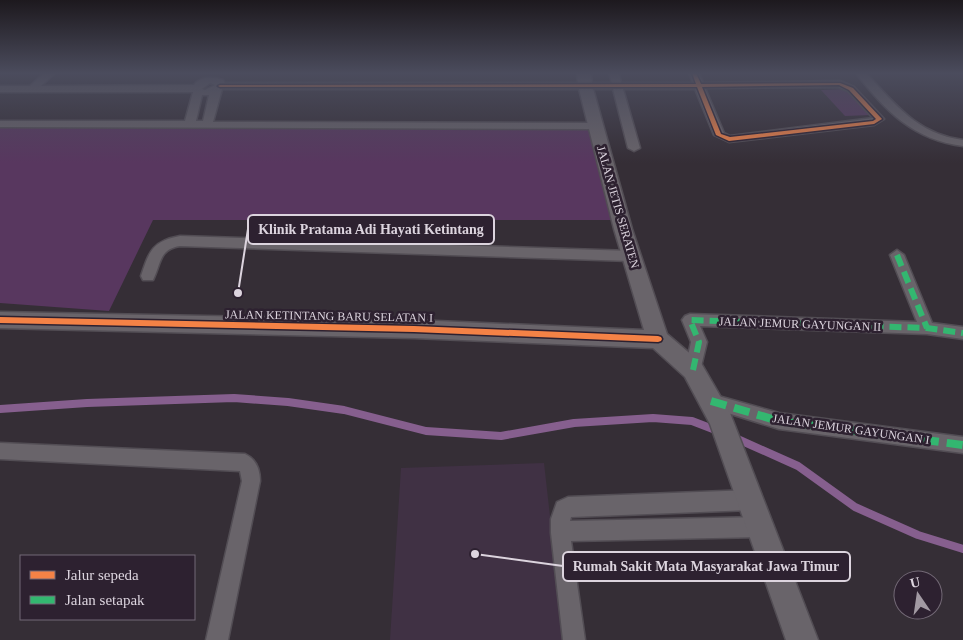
<svg xmlns="http://www.w3.org/2000/svg" width="963" height="640" font-family="Georgia,serif">
<style>
.built{fill:#403144}
.green{fill:#58375f}
.lines{fill:none;stroke-linecap:round;stroke-linejoin:round}
.stream{stroke:#865f8e;stroke-width:8}
.street-casing{stroke:#524d54;stroke-width:3}
.secondary-casing{stroke:#524d54;stroke-width:3}
.street{fill:#69646a;fill-rule:evenodd}
.secondary{fill:#69646a;fill-rule:evenodd}
.quiet-far1{stroke:#33b770;stroke-width:6;stroke-dasharray:12 6;stroke-linecap:butt}
.quiet{stroke:#33b770;stroke-width:8;stroke-dasharray:16 8;stroke-linecap:butt}
.cycleway-casing{stroke:#2d2130;stroke-width:3}
.cycleway{fill:#f48246;fill-rule:evenodd}
.labels{text-anchor:middle;dominant-baseline:central;stroke-width:5;stroke-linejoin:round;paint-order:stroke}
.street-label{font-size:12px;fill:#dcd4de;stroke:#2d2130}
.leader{fill:none;stroke:#dcd4de;stroke-width:2}
.callout-dot{fill:#dcd4de;stroke:#2d2130;stroke-width:2}
.callout{fill:#2d2130;stroke:#dcd4de;stroke-width:2}
.callout-label{font-size:14px;text-anchor:middle;font-weight:bold;fill:#dcd4de}
</style>
<rect width="100%" height="100%" fill="#352e36"/>
<path class="built" d="M544,463l20,177h-174l11,-172z"/>
<g class="green">
<path d="M845,89l26,26 -26,1 -24,-26z"/>
<path d="M0,127l589,3 29,90h-465l-44,91 -109,-8z"/>
</g>
<g class="lines">
<g class="stream">
<path d="M0,409l87,-6 147,-5 54,4 56,8 82,21 75,5 73,-13 79,-5 39,3 26,10"/>
<path d="M733,437l65,29 57,41 63,28 45,14"/>
</g>
<defs>
<g id="street">
<path d="M44,73h11l-14,13 153,-1c7,-9 19,-8 29,-5l2,3h387l-3,-10h10l2,10h72l-4,-10h10l4,10 137,-2 14,6 30,32 -10,6 -145,17 -15,-7 -19,-46h-72l17,59 -6,3 -6,-3 -15,-59h-391l-9,33 383,1 5,3 -5,3 -596,-2v-6h185l8,-29h-193v-6h30zM210,83l5,2 -10,5 -3,-1zM838,87l10,4 25,27 -143,18 -6,-3 -19,-45zM202,95h7l-6,26h-7z"/>
<path d="M856,73h10c30,32 51,61 97,67v6c-49,-6 -78,-35 -107,-73z"/>
<path d="M180,236l451,15 7,5 -7,5 -451,-15c-21,3 -19,18 -27,34h-10l-2,-4c8,-24 11,-35 39,-40z"/>
<path d="M897,250l7,5 28,68 31,4v12l-36,-5 -227,-8 7,16 -8,33 -6,2 -6,-2 -2,-5 6,-28 -9,-22 3,-4 5,-2 227,8 -27,-67z"/>
<path d="M711,394l68,19 184,24v16l-184,-24 -74,-23 -2,-5 2,-5z"/>
<path d="M0,443l245,11c11,5 15,16 15,27l-32,159h-22l36,-159 -2,-10 -240,-12z"/>
<path d="M751,490l7,3 3,7 -3,7 -7,3 -180,7 -1,4 191,-4 7,3 3,7 -3,7 -7,3 -190,4 14,99h-22l-12,-107v-14l6,-17 11,-5z"/>
</g>
<path id="secondary" d="M577,73h14l1,12 40,144 35,105 34,29 29,50 88,227h-32l-76,-216 -25,-47 -32,-29 -239,-10 -414,-10v-16l414,8 230,10 -30,-101 -36,-144z"/>
</defs>
<use href="#street" class="street-casing"/>
<use href="#secondary" class="secondary-casing"/>
<use href="#street" class="street"/>
<use href="#secondary" class="secondary"/>
<g class="quiet-far1">
<path d="M897,255l30,73"/>
<path d="M693,370l6,-28 -9,-22 237,8 36,5"/>
</g>
<path class="quiet" d="M711,401l68,20 184,24"/>
<defs>
<g id="cycleway">
<path d="M692,73h4l5,11 139,-1 13,5 29,31 -8,5 -145,17 -13,-6 -19,-48h-477l-2,-1 2,-1 476,-1zM839,85l10,5 27,29 -3,2 -143,16 -9,-3 -19,-47z"/>
<path d="M0,317l414,9 244,10 3,1 1,2 -1,2 -3,1 -244,-10 -414,-9z"/>
</g>
</defs>
<use href="#cycleway" class="cycleway-casing"/>
<use href="#cycleway" class="cycleway"/>
</g>
<linearGradient id="sky" x2="0" y2="1"><stop stop-color="#1d191e"/><stop offset="0.45" stop-color="#4b4c5d"/><stop offset="1" stop-color="#4b4c5d" stop-opacity="0"/></linearGradient>
<rect width="963" height="163" fill="url(#sky)"/>
<g class="labels">
<g class="street-label">
<text transform="translate(618 207) rotate(74)">JALAN JETIS SERATEN</text>
<text transform="translate(329 316) rotate(1)">JALAN KETINTANG BARU SELATAN I</text>
<text transform="translate(800 324) rotate(2)">JALAN JEMUR GAYUNGAN II</text>
<text transform="translate(851 429) rotate(8)">JALAN JEMUR GAYUNGAN I</text>
</g>
</g>
<path class="leader" d="M238 293L248 229M475 554L563 566"/>
<g class="callout-dot">
<circle cx="238" cy="293" r="5"/>
<circle cx="475" cy="554" r="5"/>
</g>
<g class="callout">
<rect x="248" y="215" width="246" height="29" rx="5"/>
<rect x="563" y="552" width="287" height="29" rx="5"/>
</g>
<g class="callout-label">
<text x="371" y="234">Klinik Pratama Adi Hayati Ketintang</text>
<text x="706" y="571">Rumah Sakit Mata Masyarakat Jawa Timur</text>
</g>
<rect x="20" y="555" width="175" height="65" fill="#2d2130" stroke="#736976"/>
<rect x="30" y="571" width="25" height="8" fill="#f48246" stroke="#736976"/>
<text x="65" y="580" font-size="15" fill="#dcd4de">Jalur sepeda</text>
<rect x="30" y="596" width="25" height="8" fill="#33b770" stroke="#736976"/>
<text x="65" y="605" font-size="15" fill="#dcd4de">Jalan setapak</text>
<g transform="translate(918 595) rotate(347)"><circle r="24" fill="#2d2130" stroke="#736976"/>
<path d="M0-4L9 19L0 12L-9 19Z" fill="#a29aa3"/>
<text y="-8" font-size="14" font-weight="bold" text-anchor="middle" fill="#dcd4de">U</text>
</g>
</svg>
